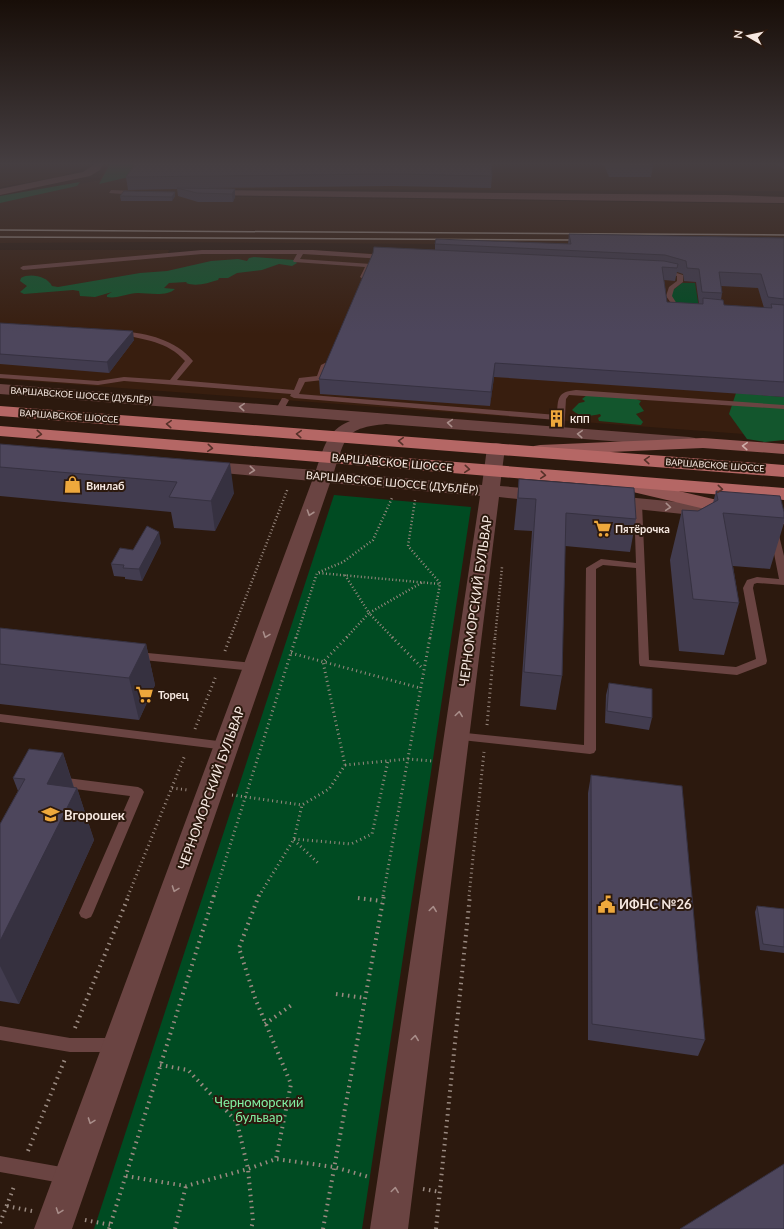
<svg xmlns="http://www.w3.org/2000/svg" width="784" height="1229" font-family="Lato,sans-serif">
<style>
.built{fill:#381e0f}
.green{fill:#004b22}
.forest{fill:#13562d}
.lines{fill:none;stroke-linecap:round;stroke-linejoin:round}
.path-far2{stroke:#9a8a81;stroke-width:2.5;stroke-dasharray:1 2.5;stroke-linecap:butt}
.path-far1{stroke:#9a8a81;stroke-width:3;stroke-dasharray:1 3.5;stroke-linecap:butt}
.path{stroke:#9a8a81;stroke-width:4;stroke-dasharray:1.5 4.5;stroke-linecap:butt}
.service{fill:#6a4442;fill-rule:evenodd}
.minor{fill:#6a4442;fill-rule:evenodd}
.tertiary{fill:#6a4442;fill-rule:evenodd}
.secondary{fill:#955856;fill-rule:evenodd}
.primary{fill:#b56765;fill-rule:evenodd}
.rail{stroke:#98887f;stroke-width:1.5}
.wall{fill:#423c4f;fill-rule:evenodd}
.shaded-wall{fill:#363140}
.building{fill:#4d465c;stroke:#363140}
.oneway{stroke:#a98e8a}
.oneway2{stroke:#553028}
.oneway3{stroke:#cfaea9}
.labels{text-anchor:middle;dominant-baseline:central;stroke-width:4;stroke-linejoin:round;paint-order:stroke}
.far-street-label{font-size:9px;fill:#f6e8e1;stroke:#2c190e}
.far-poi-label{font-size:9px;font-weight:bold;fill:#f6e8e1;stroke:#2c190e;text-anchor:start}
.street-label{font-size:11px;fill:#f6e8e1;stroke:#2c190e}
.poi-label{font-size:11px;font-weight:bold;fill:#f6e8e1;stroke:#2c190e;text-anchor:start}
.near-street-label{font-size:13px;fill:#f6e8e1;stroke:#2c190e}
.near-poi-label{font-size:13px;font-weight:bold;fill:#f6e8e1;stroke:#2c190e;text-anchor:start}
.near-park-label{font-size:13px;fill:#80efa2;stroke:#2c190e}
</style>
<rect width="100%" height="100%" fill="#2c190e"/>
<g class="built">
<path d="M0,162h86l-3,6 -24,9 -59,10z"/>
<path d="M109,162h664l11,8v21l-599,-2 -5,7 604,8v68l-356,-17 2,-6 136,5 -1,-9 -411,-3 -154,1v-43l100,-20z"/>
<path d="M0,250h169l-1,4 136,-4 480,24v163l-784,-58z"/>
</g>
<g class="green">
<path d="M682,283h13l4,25 -24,-4 -4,-7 2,-7z"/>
<path d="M334,495l137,12 -109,722h-268z"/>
</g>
<g class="forest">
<path d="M111,162h26l-8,15 -30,7z"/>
<path d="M80,182l-3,4 -77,17v-7z"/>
<path d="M254,257l40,3 3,3 -5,3 -13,-2 -17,6 -25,3 -9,5h-9l-1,2c-10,3 -22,7 -32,3l1,-1 -18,1 -5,5 11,1c-8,8 -27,4 -37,4 -11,0 -20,6 -31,4v-2l5,-3 -17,5 -15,-1 -1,-5 -6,-1 -49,4 -4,-2 7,-6 -7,-5 1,-3c9,-5 26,-2 31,8l6,1 82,-14 27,-2 44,-10 27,-2 9,2 2,-3z"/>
<path d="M736,393l48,4v43l-19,2 -18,-3 -18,-25z"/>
<path d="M587,395l49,4 5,2 -2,3 5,7 -8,3 7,8 -2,3 -42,-4 -1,-3 3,-2 -1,-2c-10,2 -19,4 -28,-4l7,-7 5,-1 1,-1 -3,-2z"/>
</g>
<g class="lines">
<g class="path-far2">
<path d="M415,500l-7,46 32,37"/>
<path d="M319,573l121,11"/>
<path d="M345,575l24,38 -23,25"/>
<path d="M230,638l58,-150"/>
<path d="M296,638l21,-65 26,-11 30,-22 19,-42"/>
<path d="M393,638l-24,-25 54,-31"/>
<path d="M430,638l10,-54"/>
<path d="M495,638l7,-71"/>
</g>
<g class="path-far1">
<path d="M392,637l31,32"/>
<path d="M225,651l5,-14"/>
<path d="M291,653l129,35"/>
<path d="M487,725l8,-88"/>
<path d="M195,729l21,-53"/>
<path d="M345,765l63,-6 24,2"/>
<path d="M172,788l16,2"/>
<path d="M232,795l70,10 27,-16 16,-24 -22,-103 24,-25"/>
<path d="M294,839l57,5 21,-10 16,-73"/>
<path d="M294,840l24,23"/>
<path d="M128,896l57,-141"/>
<path d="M214,896l82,-259"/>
<path d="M259,896l35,-57 8,-34"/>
<path d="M383,896l47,-259"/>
<path d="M469,896l15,-144"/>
</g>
<g class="path">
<path d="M259,895l-20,53 16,50 36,86 -15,75"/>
<path d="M358,898l24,3"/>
<path d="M336,994l29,4"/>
<path d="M265,1024l28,-20"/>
<path d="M75,1028l54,-133"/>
<path d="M160,1065l28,5 49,52 11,47 5,52 -2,8"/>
<path d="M28,1151l37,-92"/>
<path d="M126,1176l60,10 62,-17 28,-10 58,8 35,10"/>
<path d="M423,1189l17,3"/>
<path d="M7,1206l25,5"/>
<path d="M85,1220l26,5"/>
<path d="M0,1223l15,-39"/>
<path d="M109,1229l105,-334"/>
<path d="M175,1229l11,-43"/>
<path d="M323,1229l61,-334"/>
<path d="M436,1229l34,-334"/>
</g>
<g class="service">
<path d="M111,190l24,1 3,2 -3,2 -26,-2z"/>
<path d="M202,250h111l71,5 3,2 -3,2 -81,-5 -3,5 71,5 1,1 -6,12 -3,2 -3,-2 5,-10 -71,-5 -1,-1 4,-7h-95l-179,16 -3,-2 3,-2z"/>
<path d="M664,269l19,6v7l-9,7 -2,7 5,8 7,3v2l-11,-3 -7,-10 3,-9 8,-6v-5l-15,-4 -1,-1z"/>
<path d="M122,331c26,3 53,8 71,30l-16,19 117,10 5,-12 18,-2 4,-11 4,-2 4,2 -6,15 -18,2 -6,12 258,21c1,-17 0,-23 19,-25l208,15v4l-215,-14 -3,4 -2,33 -4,2 -4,-2 1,-12 -263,-22 -4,-2 1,-2 -167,-13 -26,4 -98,-7v-4l98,7 26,-4 46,3 15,-19c-18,-20 -40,-21 -65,-27l-1,-1z"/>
<path d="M282,398h3l4,2 -6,11h-6l-1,-2z"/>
<path d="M638,501l4,3 7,156 87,7 20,-8 -13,-71 4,-8 10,-3 22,2 -9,-46 5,-3 3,1 6,25v29l-27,-2 -3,1 -1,4 14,73 -1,3 -29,11 -97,-9 -1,-3 -3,-95 -33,-3 -7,4v181l-2,3 -4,1 -138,-15 -2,-3 2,-3 4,-1 128,13 2,-177 15,-9 35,4 -2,-59z"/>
<path d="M137,652l117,11 4,1 1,3 -1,3 -4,1 -121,-12 -1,-3z"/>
<path d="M0,714l226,28 4,1 2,3 -2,3 -4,1 -226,-28z"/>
<path d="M59,777l79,10 4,2 2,3 -51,121 -2,4 -5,2 -5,-2 -2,-4 51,-117 -71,-9 -4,-2 -2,-3 2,-3z"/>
<path d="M0,1026l70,12h45l5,2 2,5 -2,5 -5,2h-45l-70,-12z"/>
<path d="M0,1156l67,12 6,2 2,6 -2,6 -6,2 -67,-12z"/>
</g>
<g class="minor">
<path d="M94,162h10l-4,8 -10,6 -90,19v-6l83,-17 9,-6z"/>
<path d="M774,162h10v7z"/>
<path d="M207,190l519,5 58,2v6l-581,-8 -1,-2z"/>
</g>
<g class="tertiary">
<path d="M0,384l689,53 6,1 3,4 -3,4 -6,1 -303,-23c-41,4 -40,12 -52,48l148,13 5,-37 3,-4 6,-1 6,1 3,4 -5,38 47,4 7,2 2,4 -2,4 -7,2 -48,-5 -91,732h-38l110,-733 -150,-13 -258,746h-38l278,-748 -111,-10 -6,-1 -3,-4 3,-4 6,-1 115,9c8,-22 10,-39 34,-49l-350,-27z"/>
<path d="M605,495l125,12 7,2 3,4 -3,4 -7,2 -132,-14 -3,-4 3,-4z"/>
</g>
<g class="secondary">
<path d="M703,438l81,6v10l-81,-6 -163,7 -6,-1 -3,-4 3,-4 6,-1z"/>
<path d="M623,478l120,28 41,6v12l-41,-6 -127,-30 -2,-4 2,-4z"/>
</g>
<g class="primary">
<path d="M0,406l784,59v12l-784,-61z"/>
<path d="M0,426l784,62v12l-784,-64z"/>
</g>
<g class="rail">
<path d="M0,230l784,5"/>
<path d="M0,237l580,3"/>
</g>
</g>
<g class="wall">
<path d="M585,162h66l2,4 -2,11h-42l-5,-12 -18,-1z"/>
<path d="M133,167l359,9 -1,12 -99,-2 -187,2 30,1v8l-2,5h-35l-20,-6 -1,-7 -49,1 -2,-13z"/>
<path d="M120,196h55l-3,5h-51z"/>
<path d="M569,234l215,4v159l-290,-20 -4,29 -170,-12 -1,-15 116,-129v-6h133zM677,272l6,2 1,7 12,1 3,22 -32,-2 -3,-22 11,1zM721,286l37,2 6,20 -40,-3 -3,-5 1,-7z"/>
<path d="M0,323l134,17 -25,33 -109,-9z"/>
<path d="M0,444l234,49 -19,38 -41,-3 -3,-16 -171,-16z"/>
<path d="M519,479l117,40 -6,33 -65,-6 -3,130 -6,34 -36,-4 12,-175 -18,-1z"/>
<path d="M716,491l68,21v11l-14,46 -37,-3 6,37 -15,52 -45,-4 -9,-91 12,-50 16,1 15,-8z"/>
<path d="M161,543l-19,38 -17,-2v-2l-11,-1 -3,-12 22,-14z"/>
<path d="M0,628l146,16 9,41 -16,35 -139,-16z"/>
<path d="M609,683l43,35 -3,12 -44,-7 1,-28z"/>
<path d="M63,753l11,34 3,1 17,52 -75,164 -19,-3v-177l18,-33 -5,-13z"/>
<path d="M591,775l114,265 -7,16 -110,-16v-247z"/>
<path d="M757,906l27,3v44l-24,-3 -5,-38z"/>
</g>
<g class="shaded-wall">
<path d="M235,189v8l-2,5 -1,-8z"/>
<path d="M175,192v4l-3,5v-4z"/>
<path d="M133,331l1,9 -25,33 -2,-11z"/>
<path d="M495,363l-1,14 -4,29 1,-14z"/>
<path d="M230,463l4,30 -19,38 -4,-30z"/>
<path d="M159,532l2,11 -19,38 -3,-12z"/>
<path d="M146,644l9,41 -16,35 -10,-42z"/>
<path d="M63,753l12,39 2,-4 17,52 -75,164 -19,-38v-25l47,-157z"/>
</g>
<g class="building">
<path d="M135,162h356l1,14 -100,-2 -266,3 7,-10z"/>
<path d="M609,162h42l2,4 -43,-1z"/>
<path d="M177,188l58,1 -3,5 -35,-1z"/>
<path d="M124,191l51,1 -3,5 -52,-1z"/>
<path d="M569,234l215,4v61l-16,-2 -7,-23 -42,-2 3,21 -20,-1 -3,-23 -12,-1 -1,-7 -21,-6 -230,-11 1,-5 135,5z"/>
<path d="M374,247l290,14 14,3 -1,4 -15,-1 5,35 36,2v-6l20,2 1,5 48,3 -1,-4 13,1v77l-289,-19 -4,29 -172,-13 54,-126z"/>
<path d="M0,323l133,8 -26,31 -107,-8z"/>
<path d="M0,444l230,19 -19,38 -42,-4 8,-15 -177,-15z"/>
<path d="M519,479l115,9 2,31 -70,-6 -4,163 -38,-4 12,-173 -18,-1z"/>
<path d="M716,491l64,5 4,16v6l-61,-5 16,90 -46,-4 -11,-89 16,1 20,-11z"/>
<path d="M147,526l12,6 -20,37 -16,-1 1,-3 -13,-1 9,-16 13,2z"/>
<path d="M0,628l146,16 -17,34 -129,-14z"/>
<path d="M609,683l43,6v29l-45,-7z"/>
<path d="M29,749l34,4 -16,31 30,4 -77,153v-117l25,-45 -12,-1z"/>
<path d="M591,775l91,11 23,254 -113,-16z"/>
<path d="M757,906l27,3v38l-21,-3z"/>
<path d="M784,1164v65h-104z"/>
</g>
<defs><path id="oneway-chevron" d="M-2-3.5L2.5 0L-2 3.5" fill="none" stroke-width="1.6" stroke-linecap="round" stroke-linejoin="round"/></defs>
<g class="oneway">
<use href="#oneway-chevron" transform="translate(242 407) rotate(-176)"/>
<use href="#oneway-chevron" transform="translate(450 423) rotate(-175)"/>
<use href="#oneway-chevron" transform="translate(580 434) rotate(-176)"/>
<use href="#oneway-chevron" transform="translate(252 470) rotate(5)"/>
<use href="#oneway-chevron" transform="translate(668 507) rotate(5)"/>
<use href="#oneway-chevron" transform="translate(310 513) rotate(109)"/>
<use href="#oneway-chevron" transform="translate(266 635) rotate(110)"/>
<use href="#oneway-chevron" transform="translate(459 714) rotate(-82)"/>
<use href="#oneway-chevron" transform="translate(175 889) rotate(110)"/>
<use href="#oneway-chevron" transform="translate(433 909) rotate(-82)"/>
<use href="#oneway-chevron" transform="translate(415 1038) rotate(-82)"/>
<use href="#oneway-chevron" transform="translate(91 1121) rotate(110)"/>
<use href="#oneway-chevron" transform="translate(395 1190) rotate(-82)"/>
<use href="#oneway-chevron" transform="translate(59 1211) rotate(110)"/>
</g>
<g class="oneway2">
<use href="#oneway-chevron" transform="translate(169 424) rotate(-176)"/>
<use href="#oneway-chevron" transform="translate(39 434) rotate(5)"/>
<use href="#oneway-chevron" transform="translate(299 434) rotate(-176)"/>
<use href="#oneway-chevron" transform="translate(401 441) rotate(-176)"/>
<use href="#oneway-chevron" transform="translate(210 448) rotate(5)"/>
<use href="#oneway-chevron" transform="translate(647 460) rotate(-176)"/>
<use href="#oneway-chevron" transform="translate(467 469) rotate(5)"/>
<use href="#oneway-chevron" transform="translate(543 475) rotate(5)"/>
<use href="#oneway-chevron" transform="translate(720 489) rotate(5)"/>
</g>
<use class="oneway3" href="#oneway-chevron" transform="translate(745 446) rotate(-176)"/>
<linearGradient id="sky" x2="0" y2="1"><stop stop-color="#180e08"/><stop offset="0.49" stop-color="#453e41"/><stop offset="1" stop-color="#453e41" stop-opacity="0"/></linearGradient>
<rect width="784" height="334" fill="url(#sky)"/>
<defs>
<symbol id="building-bare" viewBox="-9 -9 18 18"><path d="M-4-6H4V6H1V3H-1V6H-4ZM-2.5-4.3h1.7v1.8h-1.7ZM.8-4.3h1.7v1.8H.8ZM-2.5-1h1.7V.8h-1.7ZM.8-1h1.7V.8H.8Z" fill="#eea83c" stroke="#2c190e" stroke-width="2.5" paint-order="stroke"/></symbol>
<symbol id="shop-bare" viewBox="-9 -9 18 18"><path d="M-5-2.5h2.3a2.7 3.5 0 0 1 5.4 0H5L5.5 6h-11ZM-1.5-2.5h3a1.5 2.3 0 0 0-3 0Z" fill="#eea83c" stroke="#2c190e" stroke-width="2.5" paint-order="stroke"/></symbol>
<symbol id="supermarket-bare" viewBox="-9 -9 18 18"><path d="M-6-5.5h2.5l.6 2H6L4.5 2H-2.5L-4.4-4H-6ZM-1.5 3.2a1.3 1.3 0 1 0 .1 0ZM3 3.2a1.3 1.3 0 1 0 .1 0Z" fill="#eea83c" stroke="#2c190e" stroke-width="2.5" paint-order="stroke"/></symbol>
<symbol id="school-bare" viewBox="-9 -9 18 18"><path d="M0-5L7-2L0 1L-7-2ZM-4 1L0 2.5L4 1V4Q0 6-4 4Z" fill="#eea83c" stroke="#2c190e" stroke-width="2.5" paint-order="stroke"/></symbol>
<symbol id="civic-bare" viewBox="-9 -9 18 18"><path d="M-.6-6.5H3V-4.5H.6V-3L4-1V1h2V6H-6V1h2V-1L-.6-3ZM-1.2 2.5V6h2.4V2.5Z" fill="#eea83c" stroke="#2c190e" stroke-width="2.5" paint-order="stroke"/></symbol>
</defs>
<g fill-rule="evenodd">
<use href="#building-bare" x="544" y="406" width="25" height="25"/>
<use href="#shop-bare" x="60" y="472" width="25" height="25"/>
<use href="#supermarket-bare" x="590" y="516" width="25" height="25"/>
<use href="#supermarket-bare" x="132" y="682" width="25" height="25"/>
<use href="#school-bare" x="38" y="802" width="25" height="25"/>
<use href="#civic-bare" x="594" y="892" width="25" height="25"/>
</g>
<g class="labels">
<g class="far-street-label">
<text transform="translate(81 395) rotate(4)">ВАРШАВСКОЕ ШОССЕ (ДУБЛЁР)</text>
<text transform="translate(69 416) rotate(4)">ВАРШАВСКОЕ ШОССЕ</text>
<text transform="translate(715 465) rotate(4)">ВАРШАВСКОЕ ШОССЕ</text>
</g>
<g class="far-poi-label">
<text x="570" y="419">КПП</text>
</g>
<g class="street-label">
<text transform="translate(392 462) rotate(5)">ВАРШАВСКОЕ ШОССЕ</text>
<text transform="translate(392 482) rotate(5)">ВАРШАВСКОЕ ШОССЕ (ДУБЛЁР)</text>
</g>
<g class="poi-label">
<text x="86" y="485">Винлаб</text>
<text x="615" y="528">Пятёрочка</text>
<text x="158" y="694">Торец</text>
</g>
<g class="near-street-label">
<text transform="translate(475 601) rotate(-82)">ЧЕРНОМОРСКИЙ БУЛЬВАР</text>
<text transform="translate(211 788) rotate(-70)">ЧЕРНОМОРСКИЙ БУЛЬВАР</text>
</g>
<g class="near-poi-label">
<text x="64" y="815">Вгорошек</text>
<text x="619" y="904">ИФНС №26</text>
</g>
<g class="near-park-label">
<text x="259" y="1102">Черноморский<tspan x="259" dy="15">бульвар</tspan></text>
</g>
</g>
<g transform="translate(748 36) rotate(279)" stroke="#2c190e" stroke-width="3" paint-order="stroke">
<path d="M0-3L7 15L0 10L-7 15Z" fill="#f6e8e1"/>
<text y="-6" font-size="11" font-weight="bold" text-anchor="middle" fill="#f6e8e1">N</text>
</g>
</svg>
